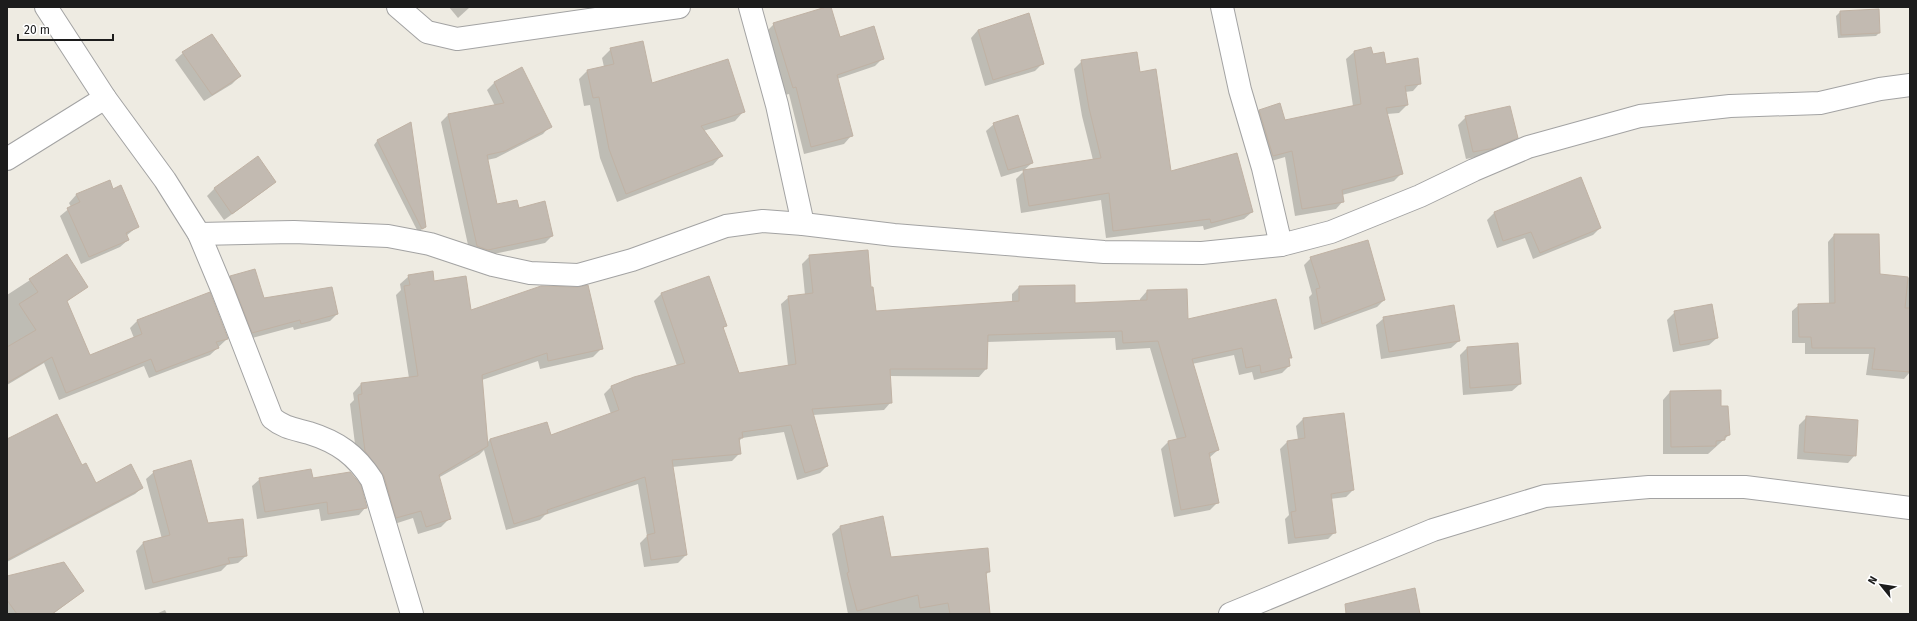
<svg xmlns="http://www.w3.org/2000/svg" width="1917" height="621" font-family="'Fira Sans',sans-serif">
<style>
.shadow{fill:#0003}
.building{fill:#c2bab1;stroke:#c0b2a4}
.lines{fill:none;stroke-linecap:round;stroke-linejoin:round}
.street-casing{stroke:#a3a3a3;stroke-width:24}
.street{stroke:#fff;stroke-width:22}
</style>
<rect width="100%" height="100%" fill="#eeebe2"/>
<g class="shadow">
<path d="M449,7h21l-12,11z"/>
<path d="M830,7l9,31 44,20 -8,8 -38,13 14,57 -7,8 -40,10 -15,-60 -4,1 -19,-63 8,-8z"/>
<path d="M1840,12l39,21 -3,3 -38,2 -2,-22z"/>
<path d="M978,30l64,34 -7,7 -50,15 -14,-48z"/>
<path d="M212,35l28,41 -8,8 -28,17 -29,-41 8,-7z"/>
<path d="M611,49l40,36 92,27 -8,9 -32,10 18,25 -8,9 -96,37 -17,-44 -10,-53 -6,1 -5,-27 8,-8 17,-4 -2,-9z"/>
<path d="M1370,49l2,6 13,10 35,18 -7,8 -8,1 2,13 -8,8 -12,1 15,59 -8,8 -52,14 1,6 -7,8 -41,7 -10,-59 -20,6 -13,-45 7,-8 26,11 68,-15 -7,-47 8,-7z"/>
<path d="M1082,61l57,12 31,99 82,40 -8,7 -40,11 -1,-4 -97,12 -5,-38 -80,13 -5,-34 8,-8 69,-11 -11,-44 -8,-47z"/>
<path d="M521,69l29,57 -7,8 -47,24 -9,2 9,46 22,3 34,27 -7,7 -65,14 -10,-3 -29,-132 7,-7 47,-9 -8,-16 7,-7z"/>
<path d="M1466,117l50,21 -7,7 -23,10 -20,4 -8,-34z"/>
<path d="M410,124l15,103 -7,5 -44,-87 3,-4z"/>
<path d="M994,124l38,39 -8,7 -23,7 -15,-46z"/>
<path d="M258,158l17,24 -8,7 -43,31 -17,-24 7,-7z"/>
<path d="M1581,178l19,50 -7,7 -60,24 -8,-21 -28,10 -10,-28 7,-7z"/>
<path d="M109,181l4,9 24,37 -11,9 2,4 -8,7 -39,17 -21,-48 11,-9 -2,-4 7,-8z"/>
<path d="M1834,235l45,40 31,3v94l-6,7 -38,-4 3,-21h-64v-11h-13v-32l7,-6 30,-1 -1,-62z"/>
<path d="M67,256l19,30 -20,16 23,54 45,-18 -4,-10 7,-7 90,18 -17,16 -61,23 -5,-12 -85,34 -15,-37 -37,22v-90z"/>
<path d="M810,256l60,32 5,24 137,-10v-8l7,-7 55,17 66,-2v-3l7,-8 40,29 103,37 -2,3 1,6 -7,7 -28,7 -2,-8 -13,3 -5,-20 -42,9 26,86 -9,8 9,44 -8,8 -36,7 -13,-68 7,-7 9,-2 -27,-92 -34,2 -1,-12 -128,4 -1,27 -7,8 -90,-1 2,26 -7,8 -71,5 14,51 -7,7 -23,7 -13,-48 -42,6 -3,3 1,12 -8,8 -60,6 14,88 -8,8 -34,4 -4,-24 7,-7 -9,-52 -93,31 -5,5 -34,10 -22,-80 -5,5 -41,23 11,41 -8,8 -23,7 -5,-16 -25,8 -31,-66 -7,-56 4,-4 -1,-7 8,-9 48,-6 -13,-83 5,-5 -1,-6 9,-8 24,6 37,29 131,38 -8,8 -53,12 -2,-8 -56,19 5,63 3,-4 60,-3 61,-22 -7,-20 7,-7 66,-21 -23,-65 7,-7 65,32 -4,3 17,45 49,-8 -7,-62 8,-7 16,-2 -3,-31z"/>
<path d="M1311,258l73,42 -7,7 -63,23 -5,-33 3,-3 -8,-29z"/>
<path d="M230,276l33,23 74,15 -7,7 -36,9 -1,-3 -48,13 -22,-56z"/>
<path d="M1675,312l42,26 -8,7 -36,7 -6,-32z"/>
<path d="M1384,318l75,23 -8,7 -70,11 -5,-34z"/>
<path d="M1467,348l53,36 -8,7 -49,4 -3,-40z"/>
<path d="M1670,392l50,15 9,28 -21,19h-45v-54z"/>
<path d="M1343,414l10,76 -7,7 -16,2 5,33 -7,7 -40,5 -3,-25 4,-4 -9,-66 7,-7 11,-2 -2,-14 7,-7z"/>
<path d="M1807,417l48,38 -7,8 -51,-4 2,-34z"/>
<path d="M7,442l75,24 13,19 47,3 -7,6 -128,68z"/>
<path d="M154,472l53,52 39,32 -8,7 -11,2 -6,6 -76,19 -9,-39 7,-8 19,-4 -16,-60z"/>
<path d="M260,479l106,28 -7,8 -38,6 -2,-12 -62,10 -5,-33z"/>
<path d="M882,518l8,40 99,14 -4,3 4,39h-141l-16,-80 8,-7z"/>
<path d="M7,577l76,14 -30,23h-46z"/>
<path d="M165,610l2,4h-11z"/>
</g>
<g class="building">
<path d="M826,7h5l9,30 34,-11 10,33 -47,16 16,61 -42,11 -15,-60 -3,1 -20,-65z"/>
<path d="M1879,9l1,24 -39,2 -1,-24z"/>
<path d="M1029,13l15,51 -51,16 -15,-50z"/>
<path d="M212,34l29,42 -29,19 -30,-43z"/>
<path d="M643,41l9,42 76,-24 17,53 -44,14 22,30 -97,38 -17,-45 -10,-52 -6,1 -6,-28 27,-6 -4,-16z"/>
<path d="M1371,47l2,7 11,-2 2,12 32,-6 3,26 -16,2 3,19 -22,3 17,66 -61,16 2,12 -42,7 -10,-58 -19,5 -14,-46 21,-7 5,17 76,-16 -7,-53z"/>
<path d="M1137,52l3,20 16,-3 15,102 66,-18 16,59 -42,11 -1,-4 -97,12 -4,-38 -80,13 -6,-36 78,-12 -12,-50 -8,-48z"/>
<path d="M522,67l30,60 -47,24 -18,4 10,49 20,-4 2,8 26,-7 8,35 -65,14 -11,-4 -29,-132 56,-11 -10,-21z"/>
<path d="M1510,106l8,32 -23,10 -22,4 -8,-36z"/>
<path d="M1018,115l15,48 -25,7 -15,-47z"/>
<path d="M411,122l15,105 -4,2 -45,-89z"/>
<path d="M258,156l18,26 -44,32 -18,-26z"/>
<path d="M1581,177l20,51 -61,25 -9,-21 -28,9 -9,-29z"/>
<path d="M110,180l3,9 8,-4 18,42 -13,6 3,7 -40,17 -22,-49 13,-6 -4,-8z"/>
<path d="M1834,234h45l1,40 28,3 -3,31h5v64l-38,-3 3,-21h-63l-1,-11h-12l-1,-33 37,-1z"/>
<path d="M1368,240l17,60 -63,24 -6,-35 4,-1 -10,-31z"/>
<path d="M868,250l3,37h2l3,24 143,-10v-15l56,-1v18l72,-3v-10l40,-1 1,30 88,-20 16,59h-3l1,8 -29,7 -1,-8 -14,3 -4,-20 -50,11 27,91 -10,3 10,50 -38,7 -13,-69 18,-4 -28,-96 -35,2 -1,-12 -134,4 -1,34h-97l2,34 -80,6 16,57 -23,7 -14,-48 -49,7 1,6h-4l2,16 -69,6 15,95 -36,5 -4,-25 8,-2 -10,-56 -98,33 1,3 -34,11 -24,-85 57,-17 4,13 68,-25 -8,-24 23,-9 51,-14 -24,-70 48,-17 18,50 -4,1 16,46 57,-9 -8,-68 25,-3 -4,-38z"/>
<path d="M67,254l21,33 -21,14 23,54 52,-21 -5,-14 73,-28 18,47 -12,3 3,6 -63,24 -5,-13 -85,34 -14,-36 -45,26v-36l29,-17 -17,-26 19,-12 -9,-13z"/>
<path d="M255,269l9,29 68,-11 6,27 -37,10 -1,-4 -48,13 -22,-57z"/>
<path d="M433,271l1,10 32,-5 5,34 70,-24 36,1 11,-2 15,64 -55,12 -1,-8 -65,22 6,71 -49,29 12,44 -25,8 -5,-16 -25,7 -12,-42 -19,-25 -7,-56 4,-1 -1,-11 57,-7 -14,-90 6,-1 -2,-10z"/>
<path d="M1712,304l6,34 -38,7 -6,-34z"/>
<path d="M1454,305l6,36 -71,11 -6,-35z"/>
<path d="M1518,343l3,41 -51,4 -3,-41z"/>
<path d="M1721,390v16h7l2,29 -5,1v4l-9,1v5l-45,1 -1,-56z"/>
<path d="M1344,413l10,77 -23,4 5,39 -41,5 -4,-26 5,-1 -9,-70 18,-3 -2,-20z"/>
<path d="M57,414l25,51 4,-2 10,20 35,-19 12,24 -136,72v-121z"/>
<path d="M1806,416l52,4 -2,36 -52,-4z"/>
<path d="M191,460l17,63 35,-4 4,37 -19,2 2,5 -77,20 -10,-41 27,-7 -17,-64z"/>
<path d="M311,469l2,9 37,-6 11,13 6,23 -39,6 -1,-12 -62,10 -6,-34z"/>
<path d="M883,516l8,41 97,-9 2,24h-4l4,42h-40l-2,-11 -28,5 -2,-13 -61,16 -10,-38 2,-1 -9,-46z"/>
<path d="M64,562l20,29 -32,23h-35l-10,-14v-24z"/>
<path d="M1415,588l5,26h-74l-1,-10z"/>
</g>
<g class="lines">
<defs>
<g id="street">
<path d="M46,7l59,91 60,82 34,54 23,55 50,129c12,10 23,11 37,15 29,9 47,22 63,47l40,134"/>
<path d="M398,7l29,25 30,7 222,-32"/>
<path d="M750,7l27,98 26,119"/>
<path d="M1222,7l18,83 23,78 18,77"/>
<path d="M7,159l98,-61"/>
<path d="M199,234l95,-2 94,4 42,8 63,21 37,8 48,2 54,-15 94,-34 37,-5 40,3 91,11 210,17 98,1 79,-8 50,-13 89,-36 54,-26 54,-23 112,-31 90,-10 90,-3 60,-14 30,-4"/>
<path d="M1230,614l203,-84 112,-34 104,-9h96l165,21"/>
</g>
</defs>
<use href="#street" class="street-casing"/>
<use href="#street" class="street"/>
</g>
<rect width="1917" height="621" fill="none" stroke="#1c1c1c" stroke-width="16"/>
<g transform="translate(1881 585) rotate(300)" stroke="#ffffff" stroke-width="3" paint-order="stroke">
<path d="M0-3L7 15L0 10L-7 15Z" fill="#1c1c1c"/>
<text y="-6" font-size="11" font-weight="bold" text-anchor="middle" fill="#1c1c1c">N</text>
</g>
<path d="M18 34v6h95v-6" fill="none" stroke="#1c1c1c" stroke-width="2"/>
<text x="24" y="34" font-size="12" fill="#1c1c1c" stroke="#ffffff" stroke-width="3" paint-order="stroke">20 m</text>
</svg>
